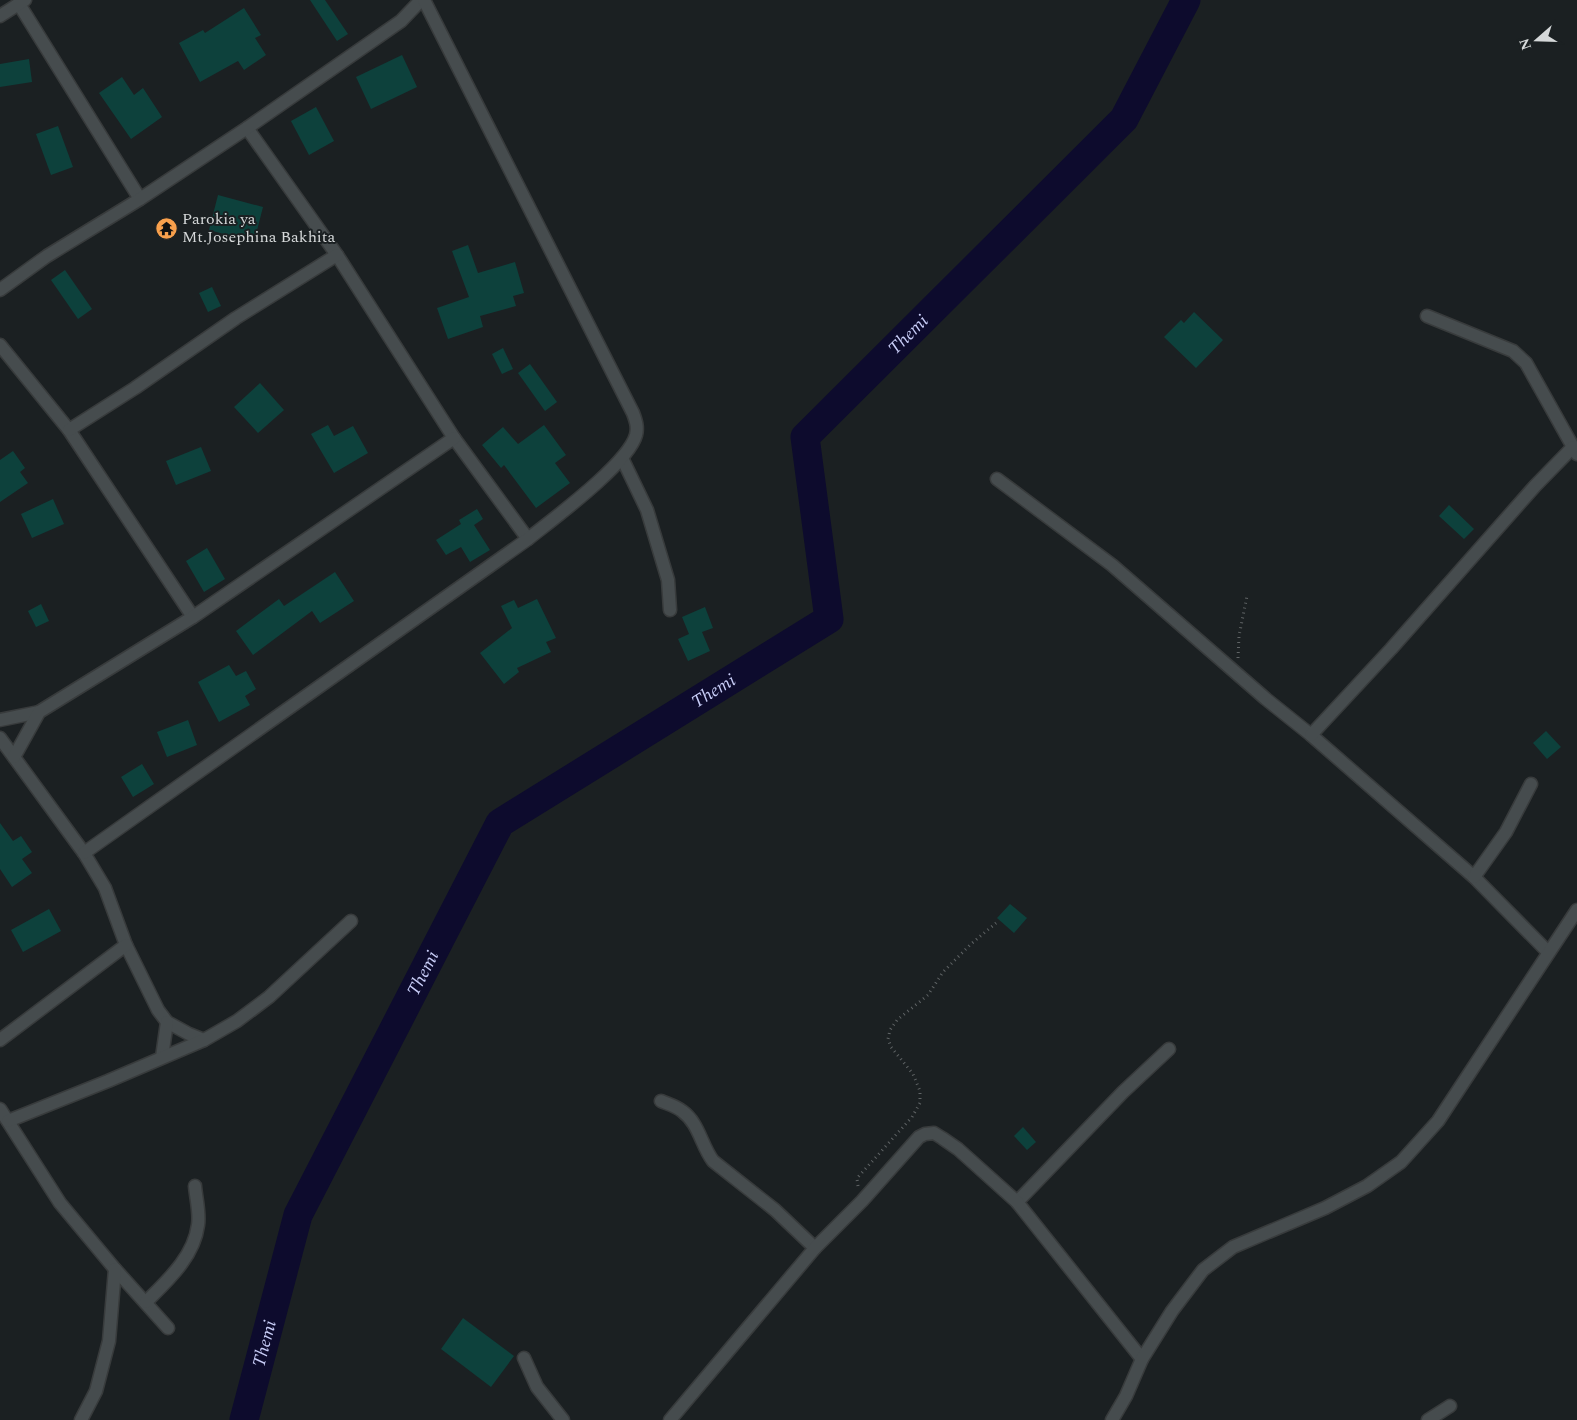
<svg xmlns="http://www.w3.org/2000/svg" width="1577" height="1420" font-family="Spectral,serif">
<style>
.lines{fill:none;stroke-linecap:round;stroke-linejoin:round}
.river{stroke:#0d0b2d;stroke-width:29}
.building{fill:#0d413c}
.minor-casing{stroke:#383b3c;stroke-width:15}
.path{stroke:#606466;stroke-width:3;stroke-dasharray:1 4;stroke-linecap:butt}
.minor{stroke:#464c4e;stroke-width:12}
.labels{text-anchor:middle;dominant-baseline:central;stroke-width:4;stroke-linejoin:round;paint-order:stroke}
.poi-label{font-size:16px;fill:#d5d8d9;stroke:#1b2022;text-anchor:start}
.water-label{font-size:18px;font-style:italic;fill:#c8cdf7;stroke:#1b2022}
</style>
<rect width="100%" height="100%" fill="#1b2022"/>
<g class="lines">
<path class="river" id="s1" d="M244,1420l54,-205 202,-392 329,-204 -24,-182 319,-318 62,-119"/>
</g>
<g class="building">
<path d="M310,0h15l23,34 -11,7z"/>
<path d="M244,8l17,27 -6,3 11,17 -22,15 -6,-9 -38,21 -21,-39 24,-13 2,3z"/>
<path d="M402,55l15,32 -46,22 -15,-32z"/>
<path d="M29,59l3,23 -32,5v-23z"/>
<path d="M122,77l12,18 9,-7 19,29 -31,22 -32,-46z"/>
<path d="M316,107l18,34 -25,14 -18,-34z"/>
<path d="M58,126l15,41 -22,8 -15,-41z"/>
<path d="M218,195l45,12 -9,35 -45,-12z"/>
<path d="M468,245l10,28 37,-11 9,31 -11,3 3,10 -36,10 3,11 -35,12 -11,-31 32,-11 -17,-46z"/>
<path d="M65,270l27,39 -14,10 -27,-39z"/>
<path d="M212,287l9,19 -13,6 -9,-19z"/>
<path d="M1194,312l29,28 -27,28 -32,-31 17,-17 3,3z"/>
<path d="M503,348l10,21 -11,5 -10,-20z"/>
<path d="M530,364l27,38 -12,9 -27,-38z"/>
<path d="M260,383l24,27 -26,23 -24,-26z"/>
<path d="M328,425l6,11 19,-10 15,27 -34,20 -23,-39z"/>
<path d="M544,425l22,30 -11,8 15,20 -34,25 -32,-43 -3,3 -19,-23 21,-18 15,17z"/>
<path d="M201,447l10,24 -35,14 -10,-24z"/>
<path d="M13,451l12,17 -5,4 8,11 -28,19v-42z"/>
<path d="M53,499l11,25 -32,14 -11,-24z"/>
<path d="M1449,505l25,24 -10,10 -25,-23z"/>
<path d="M477,509l6,10 -9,6 16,25 -20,12 -9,-15 -15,8 -10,-15 25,-16 -2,-4z"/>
<path d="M207,548l18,31 -21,13 -18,-31z"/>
<path d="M335,572l19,29 -34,22 -8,-12 -59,44 -17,-24 43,-32 5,7z"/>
<path d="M537,599l19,39 -10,4 5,10 -34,16 2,4 -15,12 -24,-31 32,-25 -11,-22 13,-6 4,8z"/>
<path d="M41,604l8,17 -13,6 -8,-16z"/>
<path d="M705,607l8,21 -11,4 8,19 -22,10 -10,-22 11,-5 -7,-17z"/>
<path d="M229,665l7,11 10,-5 10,18 -11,7 5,9 -31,17 -21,-40z"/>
<path d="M188,720l9,25 -30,12 -10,-25z"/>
<path d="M1546,731l15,16 -14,12 -14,-16z"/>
<path d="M142,764l12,20 -21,13 -12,-20z"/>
<path d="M0,823l13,18 8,-5 11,16 -10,7 10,14 -20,14 -12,-18z"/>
<path d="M1010,904l17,14 -13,15 -17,-15z"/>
<path d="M49,909l12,22 -38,21 -12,-22z"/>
<path d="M1023,1127l13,15 -9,8 -13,-14z"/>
<path d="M463,1318l51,38 -23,31 -50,-38z"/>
</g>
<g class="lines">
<defs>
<g id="minor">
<path d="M19,4l121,195"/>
<path d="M0,16l25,-16"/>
<path d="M247,128l90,127 117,183 74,101"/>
<path d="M0,290l47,-34 93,-57 107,-71 154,-107 20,-21"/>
<path d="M1427,316l86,35 13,12 51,91"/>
<path d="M0,345l69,85 124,187"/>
<path d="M69,430l66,-42 101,-70 101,-63"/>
<path d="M622,458l25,52 21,70 2,30"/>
<path d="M997,479l115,86 154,134 45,36 163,142 74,75"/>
<path d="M0,720l39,-8"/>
<path d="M1311,735l80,-86 144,-163 38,-39"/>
<path d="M0,738l84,115 21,35 21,57 32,65 9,12 22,12 15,6"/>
<path d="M14,757l25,-45 154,-95 261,-179"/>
<path d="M84,853l444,-314c25,-20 100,-75 108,-104 2,-8 0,-14 -3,-22l-209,-413"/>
<path d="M1474,877l32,-45 25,-48"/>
<path d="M0,1040l126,-95"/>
<path d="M162,1057l5,-35"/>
<path d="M661,1101c7,3 15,5 21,10 17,12 19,34 31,50l62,49 40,38"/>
<path d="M0,1109l60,94 55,66 53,59"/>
<path d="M8,1121l100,-40 96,-41 33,-19 32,-24 82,-76"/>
<path d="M1017,1202l106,-110 46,-43"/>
<path d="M146,1302c21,-21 48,-45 52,-77 2,-12 -2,-27 -3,-39"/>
<path d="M524,1358l13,29 26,33"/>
<path d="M81,1420l15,-29 13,-50 6,-72"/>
<path d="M670,1420l145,-172 47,-47 57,-64 6,-3 9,-1 8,5 16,11 59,53 125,157"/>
<path d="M1112,1420l14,-24 16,-37 30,-48 31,-41 30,-23 92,-39 42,-22 34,-24 37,-41 139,-211"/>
<path d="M1428,1420l22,-14"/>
</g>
</defs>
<use href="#minor" class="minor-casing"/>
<g class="path">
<path d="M1238,658l1,-22 8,-40"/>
<path d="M858,1186l-1,-7 2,-3 53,-59 8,-14v-12l-7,-17 -22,-27 -3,-8 2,-9 7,-10 31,-25 15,-23 28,-28 25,-21"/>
</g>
<use href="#minor" class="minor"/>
</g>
<defs>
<symbol id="temple-disc" viewBox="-11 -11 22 22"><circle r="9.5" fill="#f9a04c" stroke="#1b2022"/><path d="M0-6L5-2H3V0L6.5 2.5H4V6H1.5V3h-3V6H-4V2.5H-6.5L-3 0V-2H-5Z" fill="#111"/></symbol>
</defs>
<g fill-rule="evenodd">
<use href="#temple-disc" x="154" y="216" width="25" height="25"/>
</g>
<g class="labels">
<g class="poi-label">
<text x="182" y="219">Parokia ya<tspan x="182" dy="18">Mt.Josephina Bakhita</tspan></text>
</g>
<g class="water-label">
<text stroke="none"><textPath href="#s1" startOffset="1369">Themi</textPath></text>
<text stroke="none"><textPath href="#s1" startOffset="904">Themi</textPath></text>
<text stroke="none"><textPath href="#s1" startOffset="484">Themi</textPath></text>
<text stroke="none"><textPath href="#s1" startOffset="79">Themi</textPath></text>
</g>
</g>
<g transform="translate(1537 40) rotate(250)" stroke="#1b2022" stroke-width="4" paint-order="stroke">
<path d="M0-4L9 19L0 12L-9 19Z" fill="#d5d8d9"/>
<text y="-8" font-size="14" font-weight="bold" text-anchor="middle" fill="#d5d8d9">N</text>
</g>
</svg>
